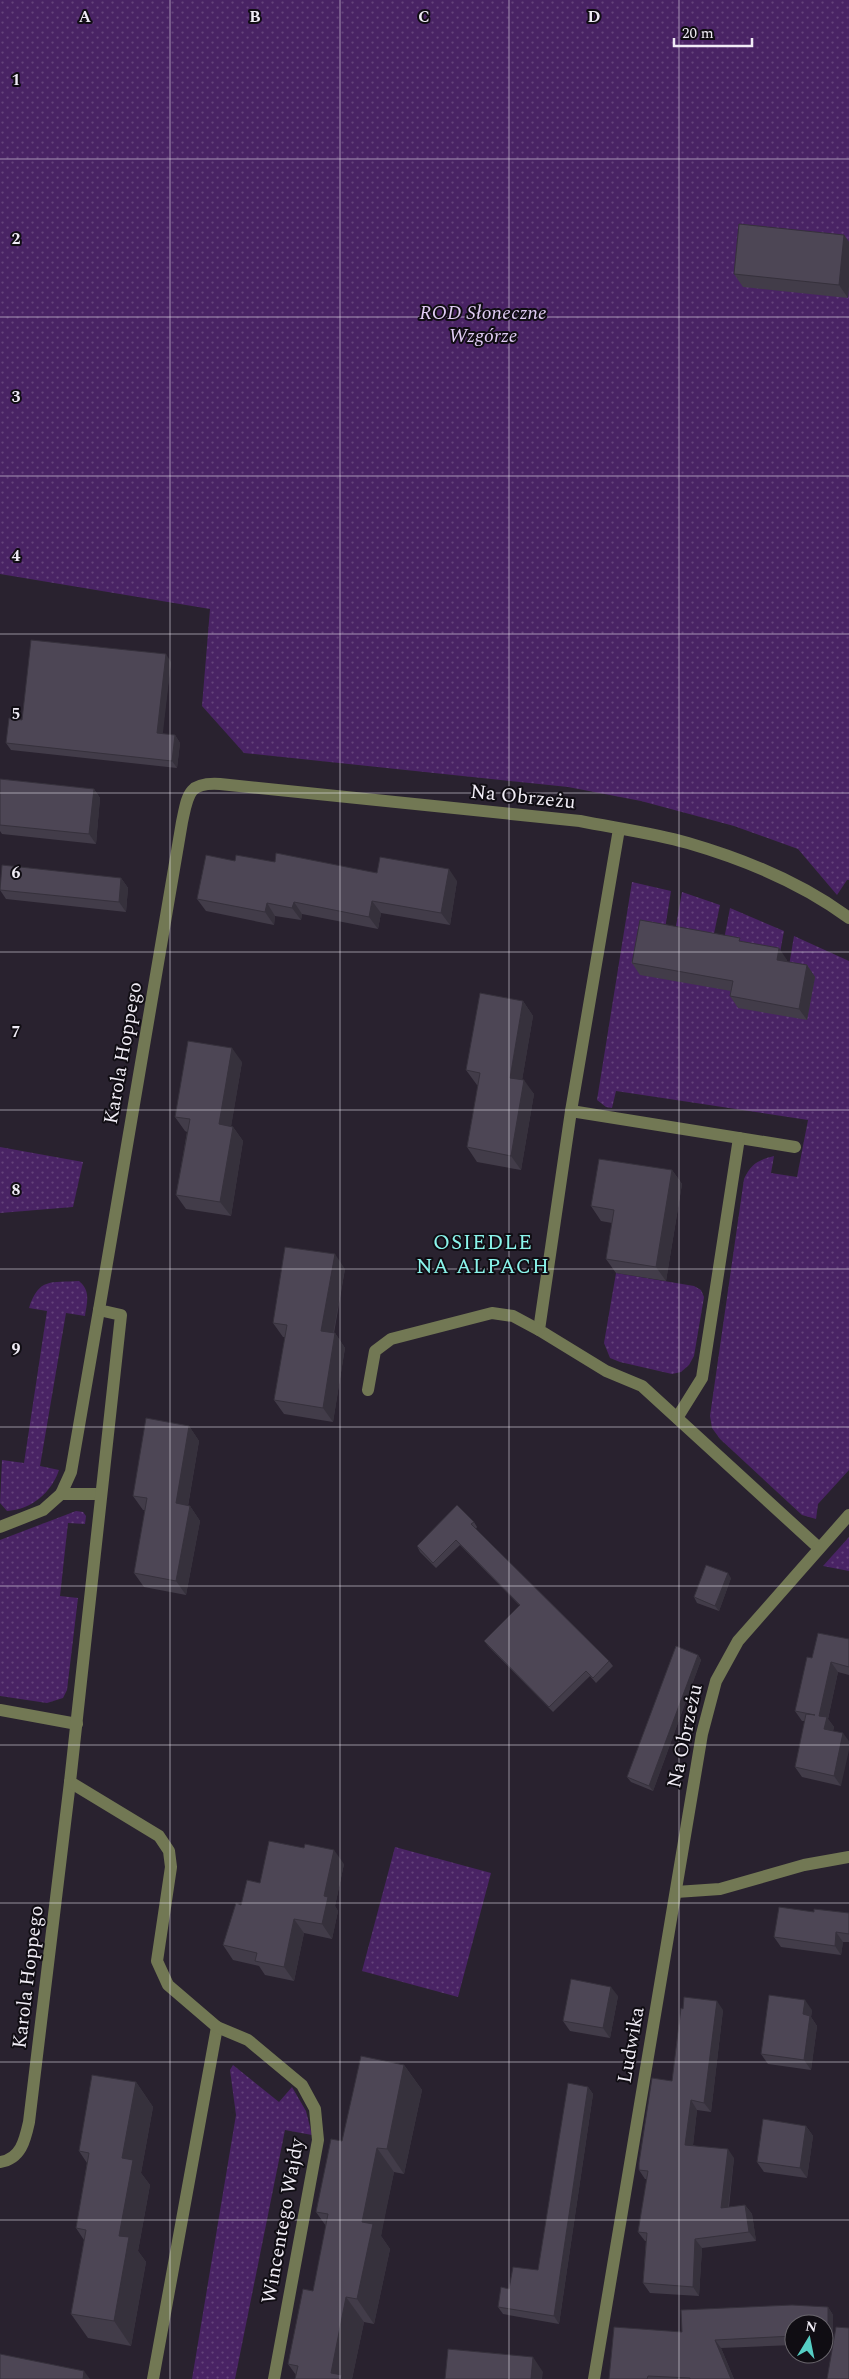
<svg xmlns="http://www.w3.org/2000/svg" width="849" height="2379" font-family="Spectral,serif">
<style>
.green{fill:url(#green-dots)}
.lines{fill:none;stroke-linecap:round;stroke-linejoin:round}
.minor{stroke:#727854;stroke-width:12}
.wall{fill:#423c49}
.shaded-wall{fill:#36313c}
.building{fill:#4d4655;stroke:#36313c}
.grid{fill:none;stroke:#f0ecf5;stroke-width:1;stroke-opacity:0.55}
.labels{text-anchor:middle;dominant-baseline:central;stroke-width:4;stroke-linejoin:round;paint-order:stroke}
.park-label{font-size:20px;font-style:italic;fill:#e0ccf4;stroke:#100d13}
.street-label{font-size:20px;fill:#f0ecf5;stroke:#100d13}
.neighbourhood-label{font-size:21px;letter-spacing:1px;fill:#8bf5ec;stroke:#100d13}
.grid-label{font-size:16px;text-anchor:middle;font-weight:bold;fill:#f0ecf5;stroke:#100d13;stroke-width:4;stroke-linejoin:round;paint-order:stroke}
</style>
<defs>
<pattern id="green-dots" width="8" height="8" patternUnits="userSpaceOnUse" patternTransform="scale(1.25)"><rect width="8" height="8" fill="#492364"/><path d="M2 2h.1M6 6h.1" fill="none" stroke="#64437b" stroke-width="1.8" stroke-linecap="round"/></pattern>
</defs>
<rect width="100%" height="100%" fill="#29222f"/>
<g class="green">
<path d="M0,0h849v880h-2l-10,15 -39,-46 -64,-23 -93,-25 -73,-14 -324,-34 -42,-47 8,-97 -210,-35z"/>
<path d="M632,882l39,9 -7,44 124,37 6,-36 55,25v509l-31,34 -2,15 -14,-4 -82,-76 -8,-11 -2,-12 34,-237c7,-15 14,-19 30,-23l-3,17 26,4 11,-57 -192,-29 -4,17 -6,-1 -9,-7z"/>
<path d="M682,892l38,13 -8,38 -38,-6z"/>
<path d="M730,908l54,23 -5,27 -56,-13z"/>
<path d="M0,1147l83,15 -10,45 -73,6z"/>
<path d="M616,1273l78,13 7,4 3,7 -10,59 -5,9 -8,7 -9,2 -52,-12 -10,-4 -6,-15z"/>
<path d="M79,1281c12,10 8,21 6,35l-19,-3 -26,153 19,4c-7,22 -28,40 -52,41l-7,-8 2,-43 22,3 23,-152 -18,-3c10,-31 22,-25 50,-27z"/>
<path d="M76,1511l7,1 3,4 -1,8 -17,-1 -8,73 18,2 -11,92 -4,8 -16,5 -47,-7v-156z"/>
<path d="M849,1537v34l-26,-5z"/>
<path d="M395,1847l96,26 -33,124 -96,-26z"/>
<path d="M233,2065l46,37 13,-15 14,24 6,24 -27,-5 -50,249h-43l44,-264 -6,-45z"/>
</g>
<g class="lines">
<g class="minor">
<path d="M619,829l-48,282 -32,219 67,41 36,15 177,162"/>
<path d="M571,1111l224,36"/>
<path d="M368,1390l7,-39 16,-12 101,-26 21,3 26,14"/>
<path d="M677,1418l25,-40 37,-240"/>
<path d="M61,1494l10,-22 28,-162"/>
<path d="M0,1527l43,-17 18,-16h39"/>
<path d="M0,1710l77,14"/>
<path d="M676,1892l44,-3 84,-24 45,-8"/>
<path d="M0,2162c21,-3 25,-22 29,-40l41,-340"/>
<path d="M153,2379l64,-352"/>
<path d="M274,2379l44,-239 -3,-31 -13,-24 -54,-45 -31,-13 -49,-42 -11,-24 14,-94 -2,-16 -10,-15 -89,-54 51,-467 -22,-5 83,-488c6,-28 6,-40 38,-38l360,37c35,7 73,12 108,22 55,16 114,40 161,75"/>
<path d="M594,2379l108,-645 14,-53 22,-40 111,-126"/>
</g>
</g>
<g class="wall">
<path d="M844,235l5,7v44l-1,12 -105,-11 -9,-13z"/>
<path d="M171,662l-9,72 13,1 5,8 -3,25 -166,-18 -5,-7 16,-23z"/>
<path d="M0,779l94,10 6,9 -4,46 -94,-10 -2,-3z"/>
<path d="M235,861l40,1 182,19 -7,44 -69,-12 -3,16 -76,-15 -1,6 -26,-4 -1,9 -68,-14 -9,-12z"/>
<path d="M121,878l7,10 -2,24 -120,-13 -6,-9v-6z"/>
<path d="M742,941l45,19v2l20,3 8,12 -8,43 -69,-12 -8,-12 1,-5 -91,-16 -8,-12z"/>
<path d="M523,1001l10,15 -11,64 12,14 -13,76 -44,-8 -10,-15 11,-62h-1l-11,-15z"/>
<path d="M242,1062l-11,64 2,1 10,14 -12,75 -45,-7 -10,-14 11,-63 -2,-1 -10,-14z"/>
<path d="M672,1170l10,14 -16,97 -50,-8 -10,-14 6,-36 -11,-2 -10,-15z"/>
<path d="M345,1269l-11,64h1l10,15 -12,74 -49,-8 -10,-14 11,-63h-2l-10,-14z"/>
<path d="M189,1426l10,15 -11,65h2l10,15 -14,74 -42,-8 -10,-14 11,-63h-2l-10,-14z"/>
<path d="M474,1522l3,5 -1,2 133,132 4,5 -17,17 -6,-7 -37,36 -65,-66 -4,-5 36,-35 -60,-61 -24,23 -16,-16 -3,-6z"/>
<path d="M731,1578l-12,33 -22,-8 -3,-6z"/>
<path d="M849,1639v36l-11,-3 -10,47 6,8 -1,4 8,55 -39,-9 -7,-10 10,-46h-3l-7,-10 17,-53z"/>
<path d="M698,1655l3,5 -48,131 -22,-9 -4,-5z"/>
<path d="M344,1864l-9,42 3,5 -6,28 -28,-6 -10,48 -29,-6 -6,-9 -26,-6 -10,-15 18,-40 19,-22z"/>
<path d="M814,1912l35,1v29h-6l-2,13 -60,-8 -7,-10z"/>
<path d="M618,1996l-8,42 -40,-7 -7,-10z"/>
<path d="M723,2010l-12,102 -14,-2 -4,35 41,13 -5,49 16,-2 7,9 4,27 -54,7 -3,48 -49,-3 -7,-10 3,-42h-1l-7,-9 9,-53h-2l-6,-9 33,-89z"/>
<path d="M812,2010l-1,7 6,9 -6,44 -43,-6 -7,-10z"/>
<path d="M404,2065l18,25 -18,84 -10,-2 -11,52 -2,12 9,13 -16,75 -10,-2 -12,57h-57l1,-4 -8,-11 25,-73 13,-65 -10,-14z"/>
<path d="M136,2082l17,25 -12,66 9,12 -12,66 8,11 -15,84 -43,-8 -17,-24 13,-74 -8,-12 11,-65 -8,-12z"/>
<path d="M588,2087l5,7 -34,230 -56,-10 -5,-7 11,-18 29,-19z"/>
<path d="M806,2126l7,10 -6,42 -43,-6 -7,-10z"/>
<path d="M828,2307l5,8v22l-9,-1v-12h-30v21l-73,3 13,31h-125l73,-47z"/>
</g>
<g class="shaded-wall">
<path d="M844,235l5,7v44l-1,12 -9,-13z"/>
<path d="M166,654l5,8 -9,79 -5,-8z"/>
<path d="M175,735l5,8 -3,25 -5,-7z"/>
<path d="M94,789l6,9 -4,46 -7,-10z"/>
<path d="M449,869l8,12 -7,44 -9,-12z"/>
<path d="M121,878l7,10 -2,24 -7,-10z"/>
<path d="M372,901l9,12 -3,16 -9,-12z"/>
<path d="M294,902l8,12 -1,6 -9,-12z"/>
<path d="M267,903l8,13 -1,9 -9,-13z"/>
<path d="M779,948l8,12 -2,12 -8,-12z"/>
<path d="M807,965l8,12 -8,43 -8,-11z"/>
<path d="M523,1001l10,15 -13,76 -10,-14z"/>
<path d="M232,1048l10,14 -13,77 -10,-15z"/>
<path d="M524,1080l10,14 -13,76 -10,-14z"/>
<path d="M233,1127l10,14 -12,75 -11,-14z"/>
<path d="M672,1170l10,14 -16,97 -10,-14z"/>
<path d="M335,1254l10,15 -14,76 -10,-14z"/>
<path d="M335,1333l10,15 -12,74 -10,-14z"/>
<path d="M189,1426l10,15 -13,76 -10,-14z"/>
<path d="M190,1506l10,15 -14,74 -10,-14z"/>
<path d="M728,1573l3,5 -12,33 -4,-5z"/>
<path d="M698,1655l3,5 -48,131 -4,-5z"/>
<path d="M831,1662l7,10 -10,47 6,8 -3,12 -7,-10 -5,-13z"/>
<path d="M843,1733l6,8v9l-8,36 -7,-10z"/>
<path d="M334,1850l10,14 -9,42 3,5 -6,28 -10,-15 2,-28z"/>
<path d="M294,1919l10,14 -10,48 -10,-14z"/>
<path d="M836,1932l7,10 -2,13 -6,-9z"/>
<path d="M611,1987l7,9 -8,42 -7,-10z"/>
<path d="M805,2000l7,10 -1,7 6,9 -6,44 -7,-10 -1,-46z"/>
<path d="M717,2001l6,9 -12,102 -7,-9z"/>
<path d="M404,2065l18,25 -18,84 -17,-25z"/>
<path d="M136,2082l17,25 -12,66 9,12 -12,66 8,11 -15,84 -17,-25 8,-163z"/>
<path d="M588,2087l5,7 -34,230 -5,-8z"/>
<path d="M691,2100l6,10 -5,44 -7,-9z"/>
<path d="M806,2126l7,10 -6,42 -7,-10z"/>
<path d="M377,2148l17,24 -13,64 9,13 -16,75 -17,-25 5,-77z"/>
<path d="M728,2149l6,9 -7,59 -6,-9z"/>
<path d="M745,2205l7,9 4,27 -7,-9z"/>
<path d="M695,2239l7,9 -3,48 -6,-9z"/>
<path d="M346,2297l18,25 -12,57h-17l-4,-6z"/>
<path d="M828,2307l5,8v22l-5,-8z"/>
<path d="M792,2326l2,2v10l-1,-2z"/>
<path d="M715,2340l6,8 13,31h-3z"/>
<path d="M533,2357l10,15 -1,7h-11z"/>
<path d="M84,2371l6,8h-7z"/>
</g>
<g class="building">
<path d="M739,224l105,11 -5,50 -105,-11z"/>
<path d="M31,640l135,14 -9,79 18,2 -3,26 -166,-18 3,-25 13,2z"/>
<path d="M0,779l94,10 -5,45 -89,-9z"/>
<path d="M276,853l101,20 3,-16 69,12 -8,44 -69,-12 -3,16 -75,-15 -2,6 -25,-5 -2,9 -68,-13 9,-44 29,6 1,-6 39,7z"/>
<path d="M2,865l119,13 -2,24 -119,-12z"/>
<path d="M640,920l100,18 -1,3 40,7 -2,12 30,5 -8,44 -69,-13 3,-15 -101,-18z"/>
<path d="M480,993l43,8 -13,77 14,2 -13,76 -44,-9 13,-74 -14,-3z"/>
<path d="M188,1041l44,7 -13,76 14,3 -13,75 -44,-7 14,-76 -15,-2z"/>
<path d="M599,1159l73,11 -16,97 -50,-8 8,-49 -23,-4z"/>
<path d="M285,1247l50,7 -14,77 14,2 -12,75 -49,-8 13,-75 -14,-2z"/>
<path d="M146,1418l43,8 -13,77 14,3 -14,75 -42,-8 13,-75 -14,-2z"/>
<path d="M457,1505l17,17 -3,2 138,137 -16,17 -7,-7 -37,36 -65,-66 36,-36 -64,-65 -23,23 -16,-17z"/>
<path d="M706,1565l22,8 -13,33 -21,-9z"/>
<path d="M818,1633l31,6v28l-18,-5 -12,54 8,1 -3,12 19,4 -9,43 -39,-9 11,-53 9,1 -20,-4 12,-54 5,1z"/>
<path d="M676,1646l22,9 -49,131 -22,-9z"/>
<path d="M269,1841l35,7 1,-4 29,6 -10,46 4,1 -6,27 -28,-5 -10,48 -29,-6 2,-8 -34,-8 13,-42 5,2 6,-25 13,3z"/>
<path d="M779,1907l35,5v-3l35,4v21l-13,-2 -1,14 -61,-9z"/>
<path d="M571,1979l40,8 -8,41 -40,-7z"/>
<path d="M769,1995l36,5 -2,14 7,2 -6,44 -43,-6z"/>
<path d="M684,1997l33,4 -13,102 -13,-3 -6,45 43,4 -7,59 24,-3 4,27 -54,7 -2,48 -50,-4 4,-50 -9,-1 10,-61 -9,-1v-7l13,-85 20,3 9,-73 2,1z"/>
<path d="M361,2056l43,9 -17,84 -10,-1 -15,74 11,2 -16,75 -11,-2 -15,76 11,2 -1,4h-46l3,-13 -10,-2 15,-75 10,2 15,-77 -12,-2 15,-73 11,2z"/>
<path d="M92,2075l44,7 -14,76 11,2 -14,76 10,1 -15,84 -43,-7 15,-84 -10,-2 13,-75 -10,-2z"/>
<path d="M568,2083l20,4 -34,229 -56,-9 3,-20 8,2 4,-22 25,3z"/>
<path d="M763,2119l43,7 -6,42 -43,-6z"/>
<path d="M792,2305l36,2v22l-4,-1v-4h-30v2h-2l1,10 -78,4 16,39h-41v-1l-42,-2 -1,3h-38l5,-52 68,5 -1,-22z"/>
<path d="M836,2327l13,1v51h-22z"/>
<path d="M448,2349l85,8 -2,22h-86z"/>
<path d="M0,2354l84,17 -1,8h-83z"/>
</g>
<path class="grid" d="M170,0v2379M340,0v2379M509,0v2379M679,0v2379M0,159h849M0,317h849M0,476h849M0,634h849M0,793h849M0,952h849M0,1110h849M0,1269h849M0,1427h849M0,1586h849M0,1745h849M0,1903h849M0,2062h849M0,2220h849"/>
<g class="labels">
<g class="park-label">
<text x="483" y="313">ROD Słoneczne<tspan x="483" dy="23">Wzgórze</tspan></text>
</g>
<g class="street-label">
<text transform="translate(523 797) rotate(6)">Na Obrzeżu</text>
<text transform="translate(123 1053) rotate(-80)">Karola Hoppego</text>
<text transform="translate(685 1736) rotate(-78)">Na Obrzeżu</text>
<text transform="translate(28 1977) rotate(-83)">Karola Hoppego</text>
<text transform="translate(631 2045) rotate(-80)">Ludwika</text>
<text transform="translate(283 2221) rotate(-80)">Wincentego Wajdy</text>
</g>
<g class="neighbourhood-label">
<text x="483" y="1243">OSIEDLE<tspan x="483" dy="24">NA ALPACH</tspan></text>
</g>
</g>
<g class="grid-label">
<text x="85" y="22">A</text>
<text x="255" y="22">B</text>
<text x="424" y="22">C</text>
<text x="594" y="22">D</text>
<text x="16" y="85">1</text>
<text x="16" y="244">2</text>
<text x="16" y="402">3</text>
<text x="16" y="561">4</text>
<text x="16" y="719">5</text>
<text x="16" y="878">6</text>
<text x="16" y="1037">7</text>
<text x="16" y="1195">8</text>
<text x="16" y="1354">9</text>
</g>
<g transform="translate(809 2339) rotate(10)"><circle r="24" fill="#100d13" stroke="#6a666d"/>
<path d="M0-4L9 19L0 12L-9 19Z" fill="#55cec4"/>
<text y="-8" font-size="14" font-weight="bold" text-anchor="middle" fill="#f0ecf5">N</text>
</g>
<path d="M674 38v8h78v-8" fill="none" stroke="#f0ecf5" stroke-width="2.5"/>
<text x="682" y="38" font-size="15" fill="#f0ecf5" stroke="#100d13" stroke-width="4" paint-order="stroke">20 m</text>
</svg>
